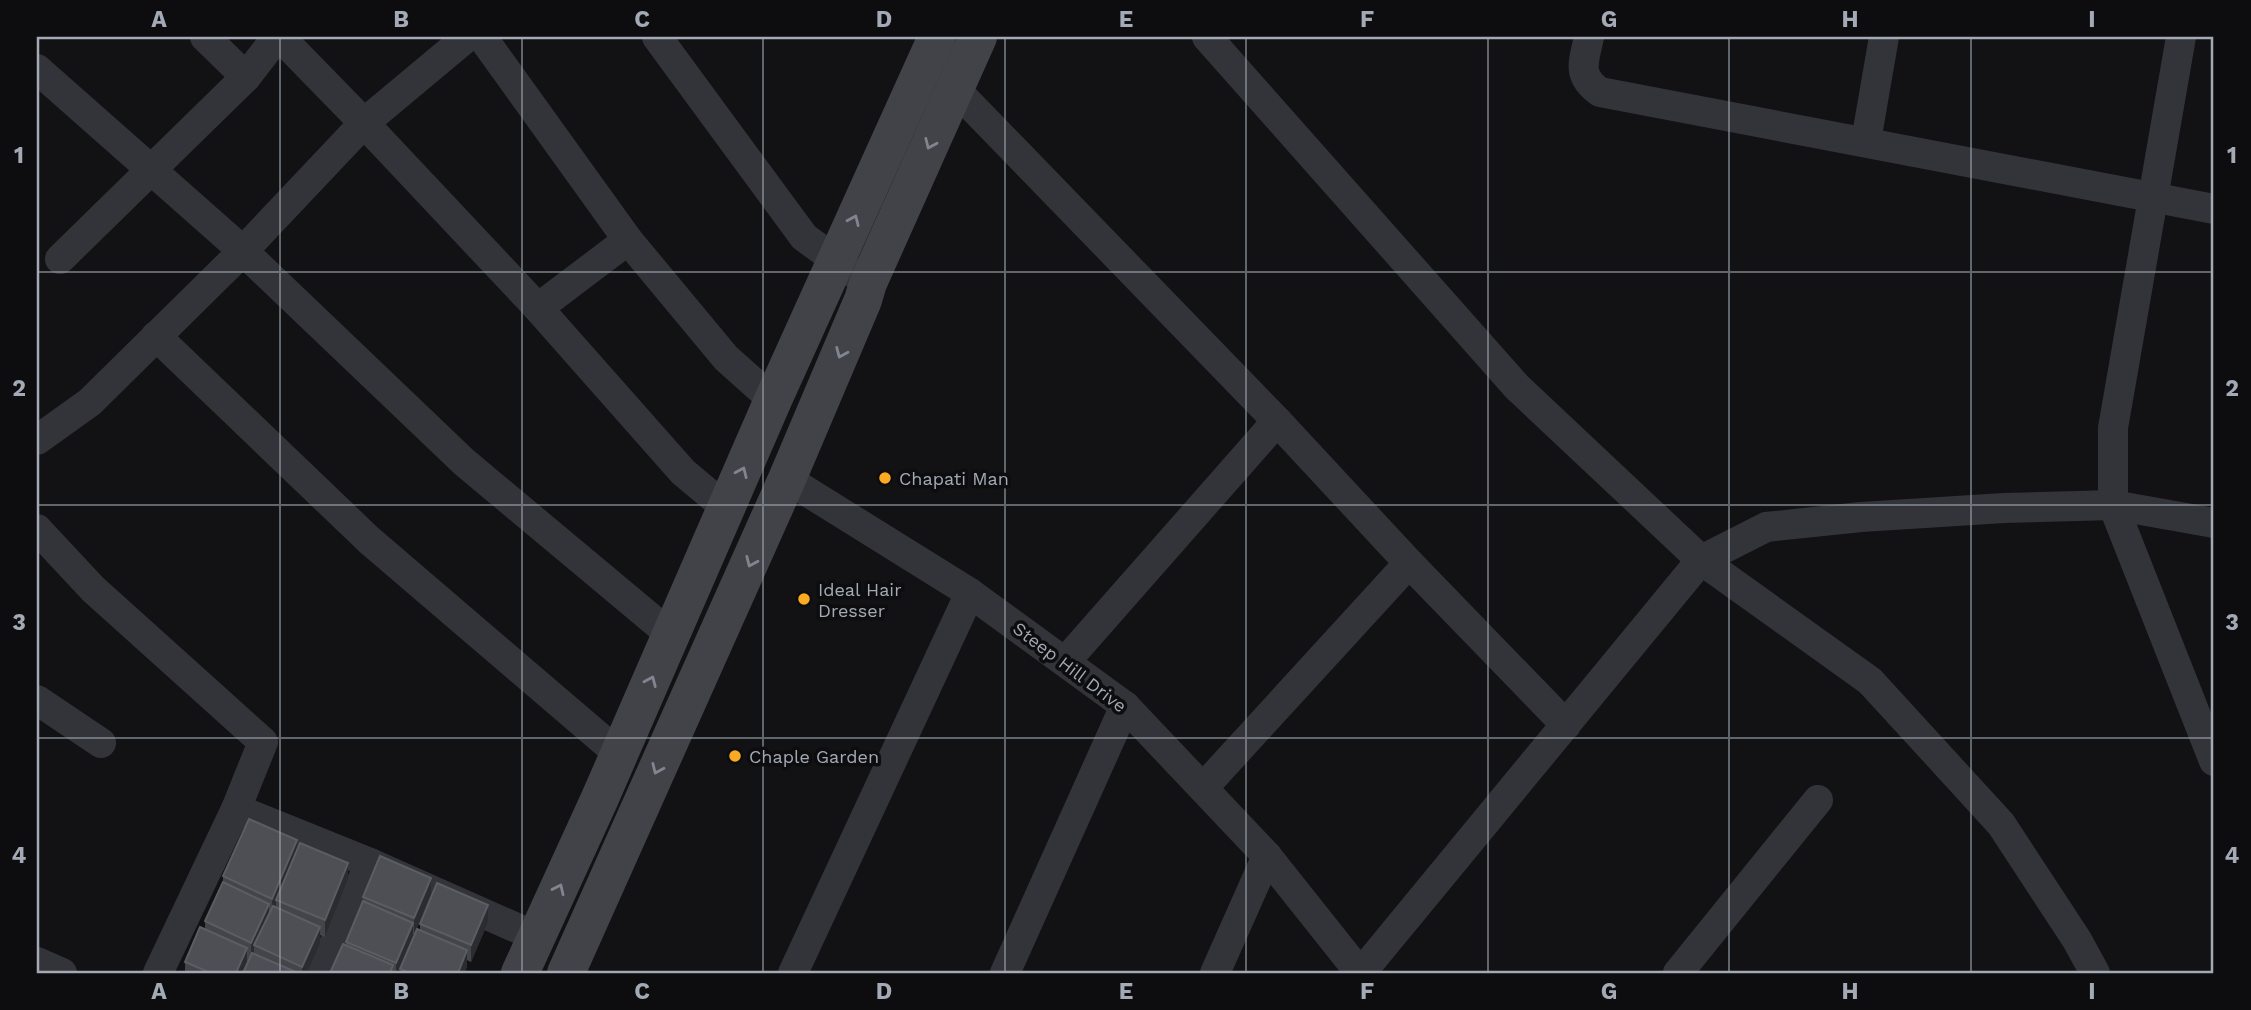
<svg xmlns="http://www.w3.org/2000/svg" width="2251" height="1010" font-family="'Work Sans',sans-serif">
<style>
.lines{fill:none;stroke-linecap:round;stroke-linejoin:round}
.street{stroke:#333439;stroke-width:30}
.secondary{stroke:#414349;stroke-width:38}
.wall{fill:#434549}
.shaded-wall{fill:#2b2c2f}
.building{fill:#4e4f55;stroke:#5b5d64;stroke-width:2}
.oneway{stroke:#81858f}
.grid{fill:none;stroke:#a3a9b5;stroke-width:2;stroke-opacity:0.55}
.poi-dot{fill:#fbaa23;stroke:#0d0d0f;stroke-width:2.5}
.labels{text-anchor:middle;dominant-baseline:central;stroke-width:7;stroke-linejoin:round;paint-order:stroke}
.poi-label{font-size:18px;fill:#a3a9b5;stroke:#0d0d0f;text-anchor:start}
.street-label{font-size:18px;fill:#a3a9b5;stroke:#0d0d0f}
.neatline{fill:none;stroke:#a3a9b5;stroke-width:2.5}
.grid-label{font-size:23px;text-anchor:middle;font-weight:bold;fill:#a3a9b5}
</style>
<rect width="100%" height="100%" fill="#121214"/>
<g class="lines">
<g class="street">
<path d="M205,37l41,40"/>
<path d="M482,37l146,203 98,118 47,42"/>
<path d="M657,37l147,200 49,36"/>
<path d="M1207,37l310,350 184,173 169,121 131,143 76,116 18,33"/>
<path d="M1589,37c-5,25 -13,38 11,55l614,117"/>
<path d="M2181,37l-68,391v77l101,256"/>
<path d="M37,69l206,182 221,211 207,173"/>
<path d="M955,89l322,332 132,142 157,162"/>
<path d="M1866,141l18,-104"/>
<path d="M60,259l186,-182 27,-35h12l79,81 174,185 145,164 43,36"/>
<path d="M538,308l90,-68"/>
<path d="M156,336l213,204 250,214"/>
<path d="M37,440l53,-38 153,-151 121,-128 103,-86"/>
<path d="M787,479l183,114 155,113 142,150 93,117"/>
<path d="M37,529l56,60 170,153 -27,67 -78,164"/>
<path d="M1065,662l212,-241"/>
<path d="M37,700l64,43"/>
<path d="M1203,788l206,-225"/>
<path d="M236,809l134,54 167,74"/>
<path d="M37,962l25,11"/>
<path d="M321,973l49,-110"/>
<path d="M793,973l177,-380"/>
<path d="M1005,973l120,-267"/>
<path d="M1215,973l52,-117"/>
<path d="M1361,973l340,-413 65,-33 95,-10 143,-9 109,-3 101,18"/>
<path d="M1678,973l140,-173"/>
</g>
<g class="secondary">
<path d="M520,973l80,-175 173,-398 164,-363"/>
<path d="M566,973l221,-494 76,-179 5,-17 110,-246"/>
</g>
</g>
<g class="wall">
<path d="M297,850l51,30 -23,57 -5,-2v9l-13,29h-127h5v-11l20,-33v-8l18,-39v-6z"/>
<path d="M431,895l-17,40 -1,-1v4l7,-8v-6l68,-2 -17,40 -4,-2v7l-3,6h-134l16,-27v-4l17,-41v-4z"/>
</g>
<g class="shaded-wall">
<path d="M297,840v17l-21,43v6l-4,9v-16z"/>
<path d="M348,863v17l-23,57v-17z"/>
<path d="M431,878v17l-17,40v-17z"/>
<path d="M269,904v16l-15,25v9l-3,6v-17z"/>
<path d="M488,905v17l-17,40v-17z"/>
<path d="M413,923v16l-14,34h-3v-10z"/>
<path d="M320,927v17l-13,29h-5v-6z"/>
<path d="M247,948v17l-4,8h-7z"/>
<path d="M467,950v17l-3,6h-6z"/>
</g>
<g class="building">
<path d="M249,819l48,21 -25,59 -49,-23z"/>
<path d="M300,843l48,20 -23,57 -49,-20z"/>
<path d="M380,856l51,22 -17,40 -51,-21z"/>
<path d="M223,882l46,22 -18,39 -46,-22z"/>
<path d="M437,883l51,22 -17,40 -51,-21z"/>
<path d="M363,901l50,22 -17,40 -50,-21z"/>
<path d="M273,906l47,21 -18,40 -48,-22z"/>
<path d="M200,927l47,21 -11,25h-25l-26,-11z"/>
<path d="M417,929l50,21 -9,23h-48l-10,-4z"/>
<path d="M343,944l50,21 -3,8h-60z"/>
<path d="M252,953l46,20h-55z"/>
</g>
<defs><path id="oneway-chevron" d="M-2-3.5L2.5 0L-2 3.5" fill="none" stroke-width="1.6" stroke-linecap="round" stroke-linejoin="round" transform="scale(1.75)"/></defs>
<g class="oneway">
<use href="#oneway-chevron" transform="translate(930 144) rotate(114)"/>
<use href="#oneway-chevron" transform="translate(854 220) rotate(-66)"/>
<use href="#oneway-chevron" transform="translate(841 353) rotate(113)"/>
<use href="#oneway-chevron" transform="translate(742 472) rotate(-66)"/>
<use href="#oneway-chevron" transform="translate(751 562) rotate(114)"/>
<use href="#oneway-chevron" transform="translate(651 681) rotate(-67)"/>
<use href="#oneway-chevron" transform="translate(657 769) rotate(114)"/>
<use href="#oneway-chevron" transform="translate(559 889) rotate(-65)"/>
</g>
<path class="grid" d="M280,37v936M522,37v936M763,37v936M1005,37v936M1246,37v936M1488,37v936M1729,37v936M1971,37v936M37,272h2177M37,505h2177M37,738h2177"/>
<g class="poi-dot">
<circle cx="885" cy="478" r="7"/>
<circle cx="804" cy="599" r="7"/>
<circle cx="735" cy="756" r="7"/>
</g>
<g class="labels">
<g class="poi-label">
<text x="899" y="478">Chapati Man</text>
<text x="818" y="589">Ideal Hair<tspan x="818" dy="21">Dresser</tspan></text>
<text x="749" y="756">Chaple Garden</text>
</g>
<g class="street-label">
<text transform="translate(1070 667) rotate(37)">Steep Hill Drive</text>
</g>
</g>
<rect width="2251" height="1010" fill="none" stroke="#0d0d0f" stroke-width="77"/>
<rect x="38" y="38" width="2174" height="934" class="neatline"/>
<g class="grid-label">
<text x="159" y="27">A</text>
<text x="401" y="27">B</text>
<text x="642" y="27">C</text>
<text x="884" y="27">D</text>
<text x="1126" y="27">E</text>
<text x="1367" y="27">F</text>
<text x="1609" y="27">G</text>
<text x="1850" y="27">H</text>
<text x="2092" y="27">I</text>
<text x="19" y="163">1</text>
<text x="2232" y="163">1</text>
<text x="19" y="396">2</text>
<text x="2232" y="396">2</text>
<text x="19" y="630">3</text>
<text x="2232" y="630">3</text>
<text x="19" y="863">4</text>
<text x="2232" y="863">4</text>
<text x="159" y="999">A</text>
<text x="401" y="999">B</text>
<text x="642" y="999">C</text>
<text x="884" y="999">D</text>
<text x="1126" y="999">E</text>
<text x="1367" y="999">F</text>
<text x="1609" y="999">G</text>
<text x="1850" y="999">H</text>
<text x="2092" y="999">I</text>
</g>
</svg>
